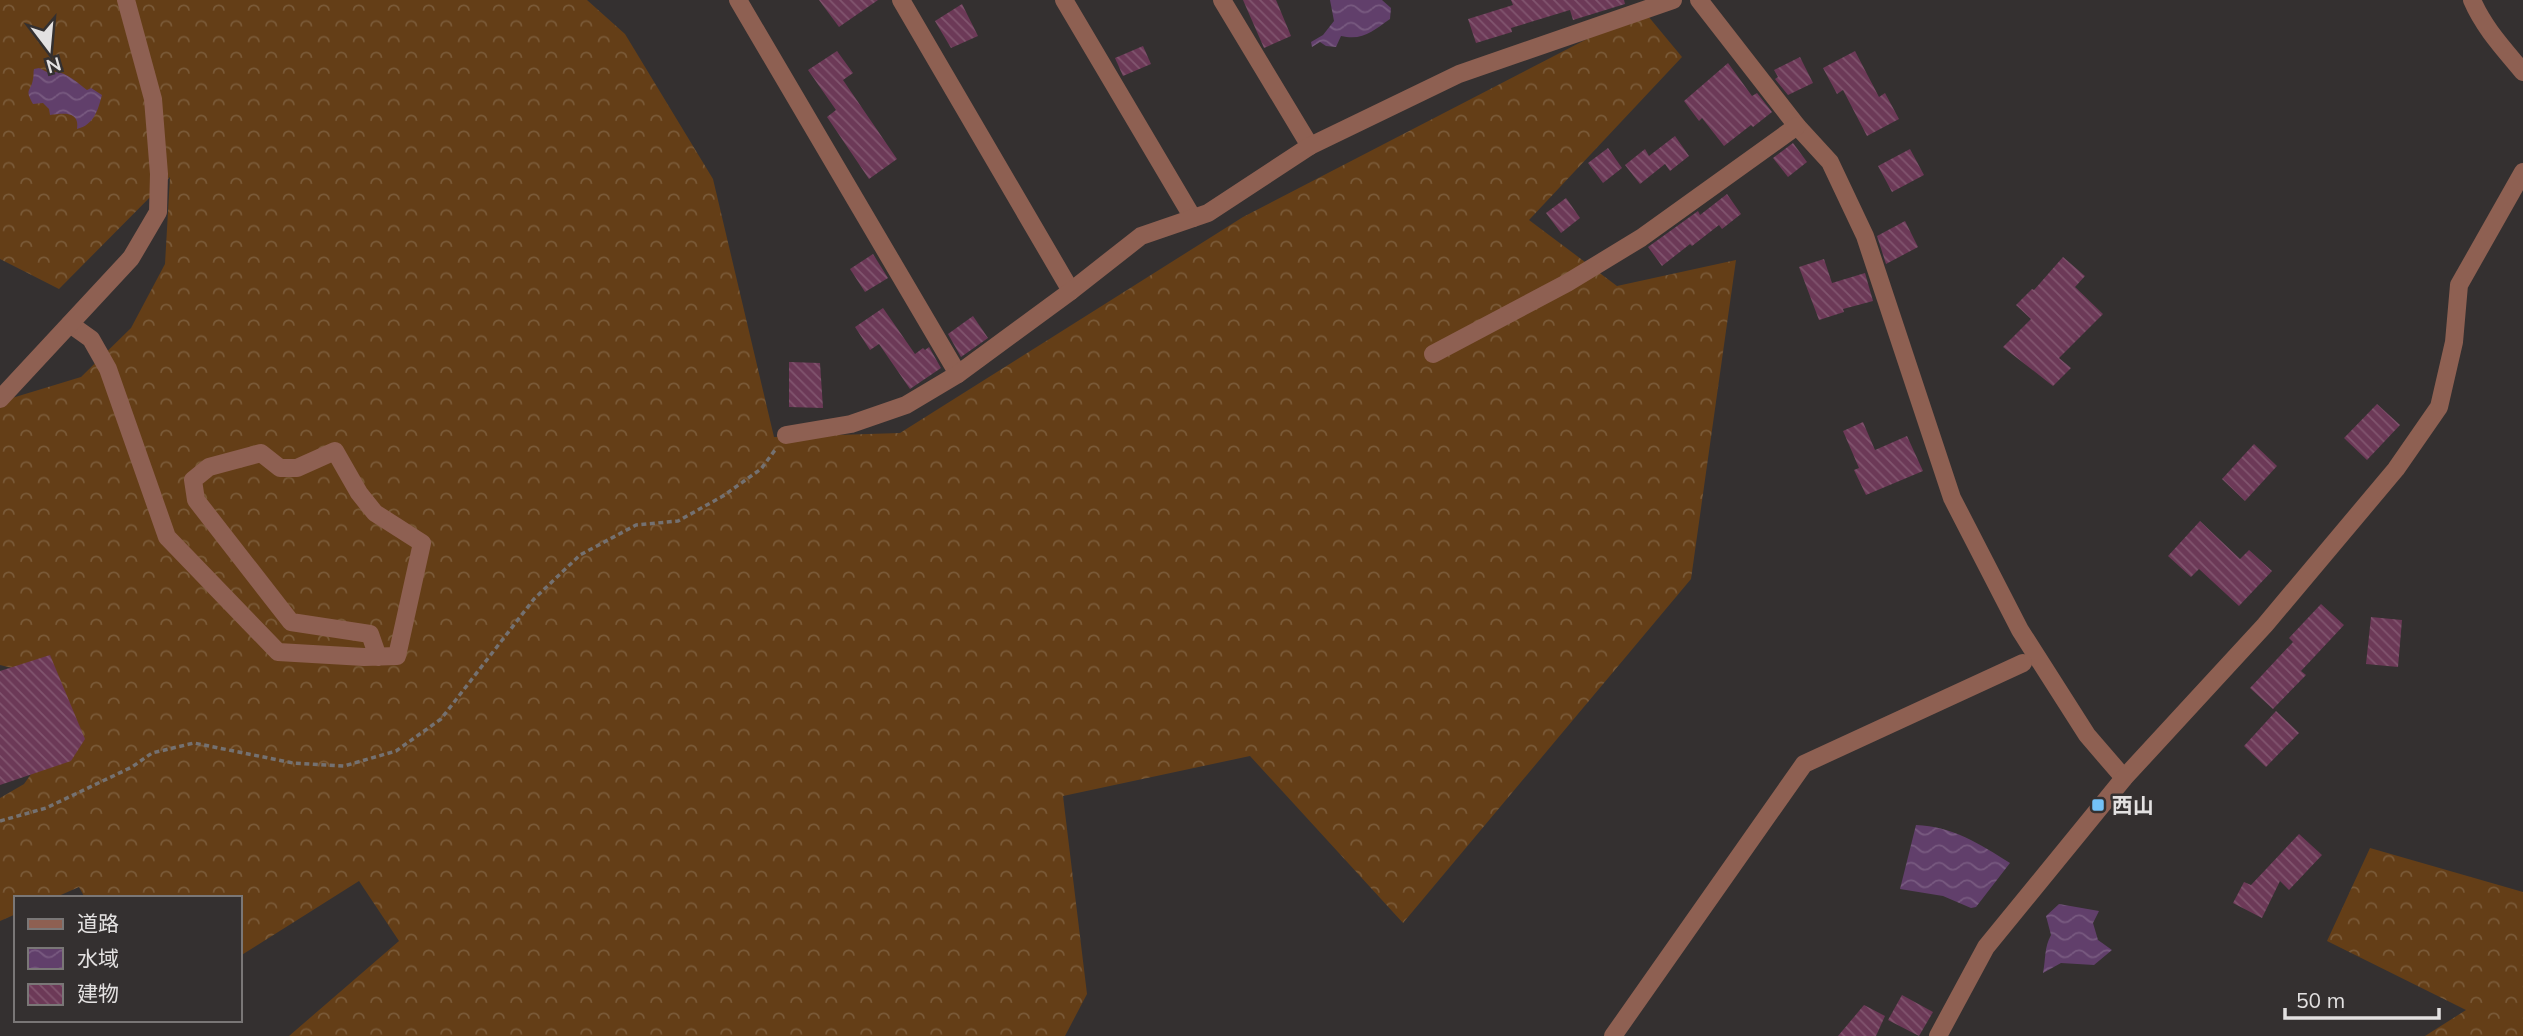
<svg xmlns="http://www.w3.org/2000/svg" width="2523" height="1036" font-family="Mulish,'Noto Sans JP',sans-serif">
<style>
.forest{fill:url(#forest-crowns)}
.water{fill:url(#water-waves)}
.building{fill:url(#building-back-hatch)}
.lines{fill:none;stroke-linecap:round;stroke-linejoin:round}
.path{stroke:#747171;stroke-width:3.5;stroke-dasharray:5 3.5;stroke-linecap:butt}
.minor{stroke:#8e6052;stroke-width:18}
.poi-dot{fill:#73c1f6;stroke:#343030;stroke-width:2.5}
.labels{text-anchor:middle;dominant-baseline:central;stroke-width:5;stroke-linejoin:round;paint-order:stroke}
.poi-label{font-size:21px;font-weight:bold;fill:#e3e1e1;stroke:#343030;text-anchor:start}
</style>
<defs>
<pattern id="forest-crowns" width="20" height="18" patternUnits="userSpaceOnUse" patternTransform="scale(1.75)"><rect width="20" height="18" fill="#643e17"/><path d="M2 6a3 3 0 1 1 6 0M12 15a3 3 0 1 1 6 0" fill="none" stroke="#7a5a38"/></pattern>
<pattern id="water-waves" width="16" height="10" patternUnits="userSpaceOnUse" patternTransform="scale(1.75)"><rect width="16" height="10" fill="#613f6b"/><path d="M0 5q4-4 8 0t8 0" fill="none" stroke="#785a80"/></pattern>
<pattern id="building-back-hatch" width="6" height="6" patternUnits="userSpaceOnUse" patternTransform="scale(1.75)"><rect width="6" height="6" fill="#6c3957"/><path d="M-1 5l2 2M0 0l6 6M5-1l2 2" fill="none" stroke="#81556f"/></pattern>
</defs>
<rect width="100%" height="100%" fill="#343030"/>
<g class="forest">
<path d="M0,0h587l38,34 88,145 61,258 126,-4 343,-216 400,-207 39,47 -153,163 88,66 119,-26 -45,319 -288,344 -153,-167 -187,40 24,198 -22,42h-776l110,-95 -40,-60 -119,75v-58h-155l-6,-11 -25,11h-38v16l-16,7v-123l24,-14 30,-42 -22,-69 -32,-8v-272l12,5 69,-21 50,-49 34,-64 5,-87 -111,112 -59,-30z"/>
<path d="M2370,848l153,44v144h-98l41,-26 -139,-69z"/>
</g>
<g class="water">
<path d="M1330,0h52l9,8 -1,11c-17,12 -27,22 -49,17l-5,11 -10,-1 -6,-4 -8,5 -1,-5 12,-7 11,-14z"/>
<path d="M39,68l10,5c14,-5 27,9 38,17l4,-2 11,7c-4,15 -8,30 -25,34 3,-18 -14,-16 -27,-14l-1,-6 -6,-6 -10,1c-9,-16 -2,-12 0,-25 1,-3 0,-7 1,-10z"/>
<path d="M1916,825c36,1 64,19 94,38l-34,44 -5,1 -28,-12 -43,-7z"/>
<path d="M2059,904l40,7 -6,12 5,17 14,10 -18,15 -33,-2 -18,10c3,-15 1,-25 8,-38l-5,-19z"/>
</g>
<g class="building">
<path d="M819,0h59l-39,27z"/>
<path d="M1243,0h33l15,36 -27,12z"/>
<path d="M1511,0h113l1,4 -52,16 -3,-10 -59,18 1,4 -36,11 -8,-24 45,-14z"/>
<path d="M962,4l16,32 -27,12 -16,-27z"/>
<path d="M1143,46l8,18 -28,12 -8,-18z"/>
<path d="M837,51l16,22 -10,7 54,79 -28,20 -42,-62 9,-7 -28,-40z"/>
<path d="M1855,51l24,46 6,-4 14,26 -32,17 -24,-46 -6,4 -14,-26z"/>
<path d="M1800,57l13,26 -25,12 -13,-16 3,-2 -4,-7z"/>
<path d="M1728,63l24,33 5,-3 15,19 -19,15 -2,-2 -27,21 -22,-28 -3,3 -15,-20z"/>
<path d="M1675,136l14,20 -19,15 -5,-7 -25,20 -15,-19 20,-16 4,7z"/>
<path d="M1793,143l14,19 -19,15 -15,-19z"/>
<path d="M1608,148l14,20 -19,15 -15,-20z"/>
<path d="M1910,149l14,26 -32,17 -14,-26z"/>
<path d="M1727,194l14,20 -19,15 -3,-4 -27,21 -2,-2 -28,22 -14,-19 50,-36 2,4z"/>
<path d="M1566,198l14,20 -19,15 -15,-20z"/>
<path d="M1905,221l13,26 -32,17 -9,-28z"/>
<path d="M873,254l15,24 -23,14 -15,-23z"/>
<path d="M2063,257l22,19 -10,11 28,27 -44,44 12,10 -18,18 -50,-39 28,-28 -15,-14 16,-16 2,1z"/>
<path d="M1824,259l8,24 33,-10 8,28 -30,8 1,3 -25,8 -20,-53z"/>
<path d="M883,308l32,46 8,-6 2,2 4,-3 12,21 -31,21 -31,-45 -9,6 -15,-23z"/>
<path d="M973,316l15,22 -27,19 -13,-23z"/>
<path d="M789,362l31,1 3,45 -34,-1z"/>
<path d="M2377,404l23,21 -33,35 -23,-22z"/>
<path d="M1863,422l12,28 32,-14 16,35 -57,24 -12,-25 5,-2 -16,-37z"/>
<path d="M2254,444l23,22 -32,35 -23,-22z"/>
<path d="M2200,521l40,38 9,-9 23,21 -33,35 -40,-37 -8,8 -23,-21z"/>
<path d="M2321,604l23,21 -43,46 5,4 -33,34 -23,-21 43,-46 -4,-4z"/>
<path d="M2371,617l31,3 -4,47 -32,-3z"/>
<path d="M50,655l35,84 -14,22 -71,24v-114z"/>
<path d="M2276,711l23,22 -33,34 -22,-21z"/>
<path d="M2299,834l23,21 -33,35 -9,-9 -18,37 -29,-15 11,-21 7,3z"/>
<path d="M1902,995l31,17 -14,24 -31,-16z"/>
<path d="M1864,1005l21,11 -9,20h-38z"/>
</g>
<g class="lines">
<path class="path" d="M0,821l46,-13 86,-41 20,-14 42,-10 99,20 51,3 52,-15 45,-32 93,-120 46,-44 56,-30 42,-4 45,-25 38,-27 14,-19"/>
<g class="minor">
<path d="M738,0l220,374"/>
<path d="M901,0l170,291"/>
<path d="M1064,0l129,218"/>
<path d="M1222,0l88,146"/>
<path d="M1699,0l98,126 33,36 35,74 87,262 68,132 67,105 37,43"/>
<path d="M2472,0c12,28 32,49 51,72"/>
<path d="M70,324l21,15 17,30 59,168 111,115 86,5 33,-1 25,-113 -47,-30 -16,-20 -24,-42 -38,17h-17l-19,-15 -52,14 -16,13 3,20 95,122 79,12 8,23"/>
<path d="M1433,354l134,-71 74,-45 156,-112"/>
<path d="M0,399l131,-141 27,-46 1,-38 -6,-75 -27,-99"/>
<path d="M786,435l65,-11 55,-19 52,-31 113,-83 70,-55 67,-23 102,-67 149,-72 214,-74"/>
<path d="M1613,1036l191,-272 219,-101"/>
<path d="M1938,1036l48,-89 138,-169 141,-153 131,-156 43,-62 15,-65 5,-57 64,-113"/>
</g>
</g>
<rect class="poi-dot" x="2091" y="798" width="14" height="14" rx="3.5"/>
<g class="labels">
<g class="poi-label">
<text x="2112" y="805">西山</text>
</g>
</g>
<rect x="14" y="896" width="228" height="126" fill="#343030" stroke="#7a7777" stroke-width="2"/>
<rect x="28" y="919" width="35" height="10" fill="#8e6052" stroke="#7a7777" stroke-width="2"/>
<text x="77" y="931" font-size="21" fill="#e3e1e1">道路</text>
<rect x="28" y="948" width="35" height="21" fill="url(#water-waves)" stroke="#7a7777" stroke-width="2"/>
<text x="77" y="966" font-size="21" fill="#e3e1e1">水域</text>
<rect x="28" y="984" width="35" height="21" fill="url(#building-back-hatch)" stroke="#7a7777" stroke-width="2"/>
<text x="77" y="1001" font-size="21" fill="#e3e1e1">建物</text>
<g transform="translate(49 49) rotate(164)" stroke="#343030" stroke-width="5" paint-order="stroke">
<path d="M0-5L12 26L0 18L-12 26Z" fill="#e3e1e1"/>
<text y="-10" font-size="19" font-weight="bold" text-anchor="middle" fill="#e3e1e1">N</text>
</g>
<path d="M2285 1008v10h154v-10" fill="none" stroke="#e3e1e1" stroke-width="3.5"/>
<text x="2296" y="1008" font-size="21" fill="#e3e1e1" stroke="#343030" stroke-width="5" paint-order="stroke">50 m</text>
</svg>
